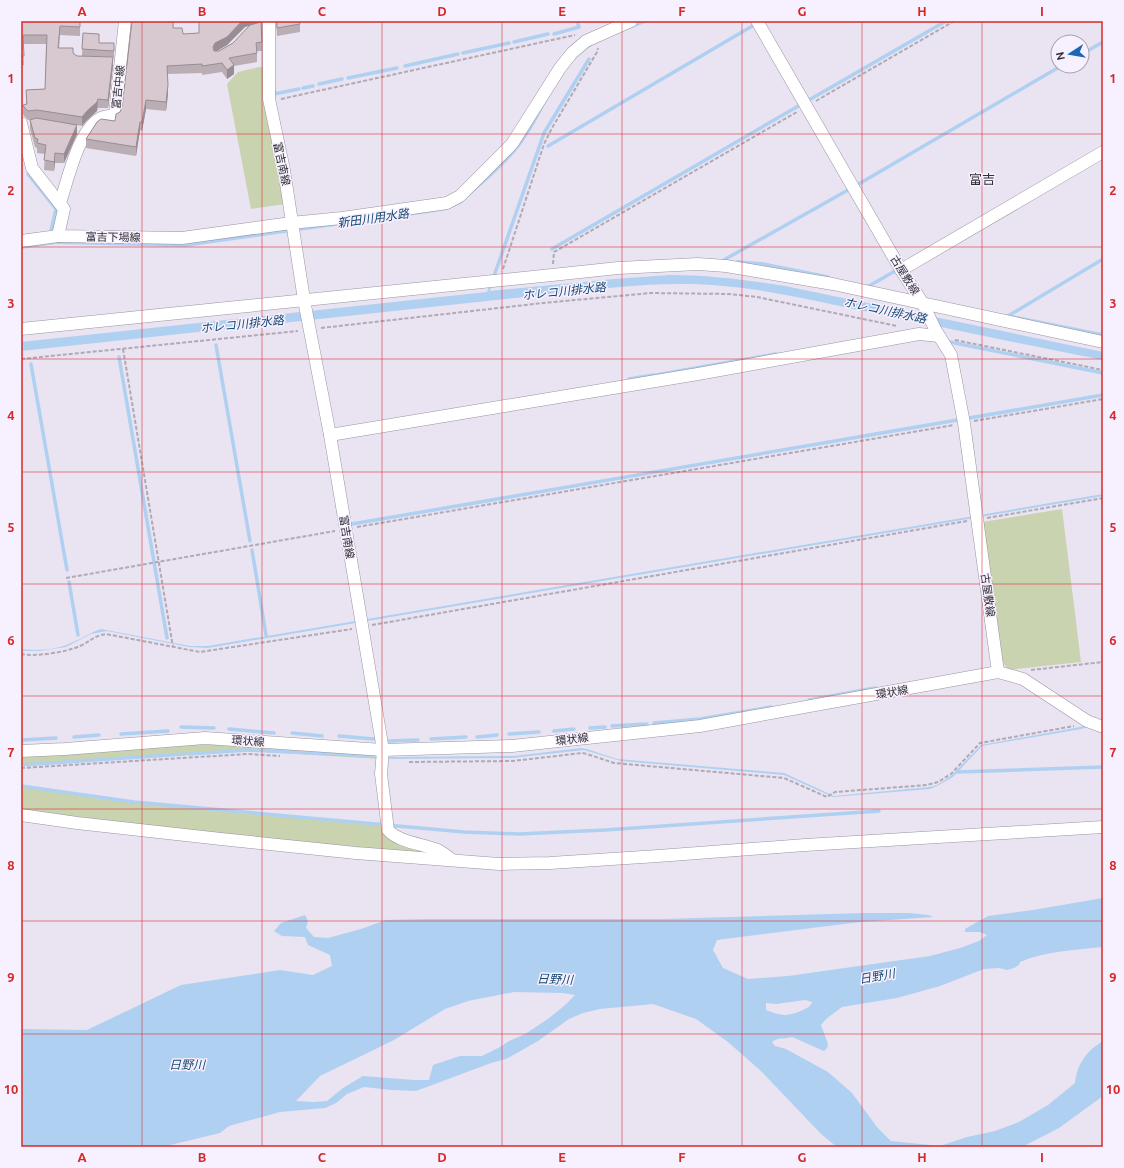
<svg xmlns="http://www.w3.org/2000/svg" width="1124" height="1168" font-family="Ubuntu,'Noto Sans JP',sans-serif">
<style>
.green{fill:#c9d3af}
.water{fill:#afd0f0;fill-rule:evenodd}
.lines{fill:none;stroke-linecap:round;stroke-linejoin:round}
.stream{stroke:#afd0f0;stroke-width:3.5}
.minor-casing{stroke:#9a94a0;stroke-width:13}
.path{stroke:#afaab5;stroke-width:2;stroke-dasharray:4 2;stroke-linecap:butt}
.minor{stroke:#fff;stroke-width:12}
.wall{fill:#baadb3}
.shaded-wall{fill:#978d92}
.building{fill:#d8c9d0;stroke:#978d92}
.grid{fill:none;stroke:#d62828;stroke-width:1;stroke-opacity:0.55}
.labels{text-anchor:middle;dominant-baseline:central;stroke-width:3;stroke-linejoin:round;paint-order:stroke}
.street-label{font-size:11px;fill:#312f34;stroke:#f7f0fe}
.water-label{font-size:12px;font-style:italic;fill:#164972;stroke:#f7f0fe}
.quarter-label{font-size:13px;fill:#312f34;stroke:#f7f0fe}
.neatline{fill:none;stroke:#d62828;stroke-width:1.5}
.grid-label{font-size:13px;text-anchor:middle;font-weight:bold;fill:#d62828}
</style>
<rect width="100%" height="100%" fill="#eae3f1"/>
<g class="green">
<path d="M259,67h5l21,137 -34,5 -24,-125 11,-12z"/>
<path d="M1062,509l19,153 -73,8 -5,-8 -20,-140z"/>
<path d="M206,744h20l151,12 2,3 -131,-8 -227,15v-10z"/>
<path d="M21,786l113,17 251,23 53,29 -188,-17 -229,-28z"/>
</g>
<g class="water">
<path d="M639,21h11c-20,8 -50,17 -67,31 -27,22 -40,62 -60,90 -16,23 -40,41 -61,61l-15,7 -19,3 -243,34 -129,-3 -35,5v-4l34,-5 101,2 290,-36 59,-50 59,-90 27,-24z"/>
<path d="M670,275c39,0 77,5 115,11l318,66v8c-78,-15 -156,-32 -234,-48 -49,-10 -97,-22 -146,-26 -61,-6 -121,3 -181,9l-521,56v-9l466,-50 5,-16h3l-5,15 124,-12z"/>
<path d="M1103,494v2l-895,152 -19,-1 -82,-16 -16,3 -25,13 -27,4h-18v-2c17,2 37,1 52,-7 10,-4 18,-10 28,-13l89,17h18z"/>
<path d="M1103,721v2l-22,6 -99,17 -29,31 -16,9 -7,3 -97,8 -49,-22 -163,-14 -37,-11 -72,8 -125,1v-2l127,-1 67,-8 6,1 30,10 167,14 50,23 95,-9 8,-2 14,-9 30,-31 99,-18z"/>
<path d="M1103,898v49c-27,3 -58,4 -83,15l-1,3 -5,3 -7,2 -8,-2 -15,1 -44,17 -43,12 -55,9 -16,12 -5,6 7,19 -1,4 -3,3 -32,-14c-7,2 -14,0 -20,5l3,4 11,3 9,5 33,18 24,21 25,34 14,14 49,5 27,-9 28,-6 24,-9 29,-17 27,-22c2,-19 11,-32 28,-42v55l-44,32 -37,19h-185l-16,-13 -60,-63 -33,-29 -32,-23 -43,-15 -53,5 -17,4 -14,6 -31,22 -32,18 -15,4 -75,28 -25,-1 -27,-3 -17,7 -11,9 -11,5 -45,4 -51,14 -9,7 -58,14h-141v-118l66,1 94,-45 99,-15 33,5 19,-9 -2,-11 -22,-10 -3,-8 -23,-1 -8,-5 7,-8 24,-8 3,6 -2,7 8,9 14,1 33,-9 25,-9 38,-1h239l201,-6h45l19,2 5,2 -73,5 -143,18 -4,10 10,18 25,11 40,-3 142,-20 30,-8 19,-7 8,-6 -7,-3h-15v-3l23,-13 45,-6zM514,992l49,1 12,2 -11,11 -16,13 -23,15 -16,7 -9,6 -18,9h-22l-27,9 -4,15h-15l-51,-4 -20,12 -16,13 -13,1 -18,-1 24,-25 74,-36 51,-31 23,-8zM805,1000l7,2c-2,5 -5,6 -9,8 -15,7 -23,6 -37,0v-7l10,1z"/>
</g>
<g class="lines">
<g class="stream">
<path d="M554,34l25,-7 -2,-6"/>
<path d="M514,42l34,-8"/>
<path d="M463,53l46,-10"/>
<path d="M1082,54l21,-12"/>
<path d="M405,66l53,-12"/>
<path d="M348,78l49,-10"/>
<path d="M319,84l23,-5"/>
<path d="M303,88l10,-2"/>
<path d="M274,90v4l25,-5"/>
<path d="M809,100l137,-79"/>
<path d="M548,146l206,-121"/>
<path d="M28,174l28,35 -5,22"/>
<path d="M857,185l204,-119"/>
<path d="M552,249l248,-144"/>
<path d="M722,261l126,-71"/>
<path d="M737,262l26,2 65,13"/>
<path d="M493,279l51,-146 45,-74"/>
<path d="M867,286h2l26,-15"/>
<path d="M1008,316l95,-57"/>
<path d="M1008,316l95,19"/>
<path d="M945,341l158,32"/>
<path d="M216,345l34,196"/>
<path d="M119,357l48,281"/>
<path d="M31,364l36,206"/>
<path d="M656,375l120,-21"/>
<path d="M629,379l24,-4"/>
<path d="M352,524l751,-129"/>
<path d="M252,550l14,85"/>
<path d="M69,582l9,53"/>
<path d="M809,700l66,-12"/>
<path d="M654,723l46,-4 71,-12"/>
<path d="M612,726l35,-2"/>
<path d="M181,727l33,1"/>
<path d="M590,728l15,-1"/>
<path d="M229,729l45,4"/>
<path d="M554,731l20,-2"/>
<path d="M292,733l30,3"/>
<path d="M121,734l47,-3"/>
<path d="M509,734l30,-2"/>
<path d="M339,736l35,3"/>
<path d="M74,737l25,-2"/>
<path d="M477,737l20,-2"/>
<path d="M431,739l35,-2"/>
<path d="M21,740l35,-2"/>
<path d="M389,741l29,-1"/>
<path d="M189,754l59,-4 126,6"/>
<path d="M21,765l164,-11"/>
<path d="M957,772l146,-5"/>
<path d="M21,786l113,16 330,30 55,2 86,-4 274,-19"/>
</g>
<defs>
<g id="minor">
<path d="M269,21v78l15,71 20,130 26,135 53,315 -2,24 7,56c10,12 35,14 50,20 4,2 9,6 13,9"/>
<path d="M757,21l144,249 21,32 14,29 15,24 13,68 34,249"/>
<path d="M21,123l11,45 32,41 -6,27 124,2 109,-15 51,-5 105,-15 13,-7 52,-52 48,-76 12,-15 14,-12 45,-20"/>
<path d="M60,203c8,-24 18,-71 39,-84 4,-3 11,-3 16,-4l10,-94"/>
<path d="M21,241l37,-5"/>
<path d="M901,270l202,-118"/>
<path d="M21,329l531,-54 66,-7 80,-4 28,2 107,18 270,58"/>
<path d="M330,435l368,-61 221,-40 20,2"/>
<path d="M21,751l44,-2 140,-11 178,12 129,-4 188,-20 298,-54 25,7 64,42 16,6"/>
<path d="M21,815l56,8 144,16 135,14 143,11 51,-1 108,-7 147,-11 298,-18"/>
</g>
</defs>
<use href="#minor" class="minor-casing"/>
<g class="path">
<path d="M281,99l294,-64"/>
<path d="M816,101l138,-80"/>
<path d="M553,264l1,-12 243,-140"/>
<path d="M503,269l41,-125 8,-16 45,-76 1,-4"/>
<path d="M321,328l222,-25 108,-10 78,1 28,3 140,29"/>
<path d="M955,340l148,30"/>
<path d="M123,349l50,298"/>
<path d="M21,359l277,-28"/>
<path d="M974,421l129,-22"/>
<path d="M987,518l116,-20"/>
<path d="M357,527l597,-102"/>
<path d="M66,578l269,-47"/>
<path d="M372,625l595,-104"/>
<path d="M21,654c14,3 46,-2 59,-8 11,-5 13,-10 26,-12l94,18 152,-23"/>
<path d="M1031,670l72,-8"/>
<path d="M409,762l104,-1 69,-8 5,1 27,9 170,15 43,19 8,-5 92,-7 11,-3 13,-8 29,-31 94,-17"/>
<path d="M21,768l226,-14 33,2"/>
</g>
<use href="#minor" class="minor"/>
</g>
<g class="wall">
<path d="M21,21h59v15l-20,-1 -1,13 14,5 4,3 36,10 -5,42h-10l-1,3 -10,9 -5,6 -5,-1v9l-13,29h-9l-1,8 -10,-1 1,-16 -8,-1v-5l-2,-1 -5,-18v-9h-2l-4,-4 -1,-2v-9l3,-1v-14l19,-1 1,-45h-23l1,21h-3z"/>
<path d="M132,21h42l-1,7 10,6 16,-1 62,-12v1l-16,5 -18,18 -10,6h2l14,-8 28,-21 1,29h-5v11l-23,4v8l-7,5 -5,-7 -20,3v-2l-35,1 1,20 -2,17 -20,-2 -4,22 -2,-1 -4,26 -50,-8v-9l29,-18 7,-14z"/>
<path d="M276,21l24,3v8l-23,4z"/>
<path d="M83,33l16,10 15,7v7l-32,-1z"/>
</g>
<g class="shaded-wall">
<path d="M242,21h19v1l-16,5 -18,18 -12,7 -2,-5 2,-4z"/>
<path d="M113,57v9l-5,42v-8z"/>
<path d="M234,65v9l-7,5v-9z"/>
<path d="M168,85v9l-2,17v-9z"/>
<path d="M98,99l-1,12 -10,9 -5,6v-9l5,-6z"/>
<path d="M146,100v9l-4,22v-9z"/>
<path d="M140,122v8l-4,26v-9z"/>
<path d="M77,125v9l-13,29v-9z"/>
<path d="M55,153v10l-1,8v-9z"/>
</g>
<g class="building">
<path d="M21,21h59v6l-20,-1 -2,22h15v5l4,3 36,1 -5,43 -10,-1 -1,3 -10,9 -5,6 -45,-7 -9,1 -4,-4 -1,-2 4,-1 -1,-14 19,-1 2,-54h-24l1,21h-3z"/>
<path d="M132,21h41v7h9l1,6 16,-1v-12h43l-15,16 -12,6 -2,4 1,4h5l14,-8 17,-18 11,-3 1,20 -6,1 1,10 -28,5 5,7 -7,5 -5,-7 -20,3v-2l-35,2 1,19 -2,17 -20,-2 -4,22h-2l-4,25 -50,-8 11,-17 4,-3 14,2 1,-7 4,-2 2,-5z"/>
<path d="M277,21h22l1,3 -23,4z"/>
<path d="M83,33l16,1v9h15v8l-32,-2z"/>
<path d="M36,118l41,7 -13,29 -9,-1 -1,9 -10,-2 2,-15 -9,-2 1,-4 -3,-1 -5,-18z"/>
</g>
<path class="grid" d="M142,21v1126M262,21v1126M382,21v1126M502,21v1126M622,21v1126M742,21v1126M862,21v1126M982,21v1126M21,134h1082M21,247h1082M21,359h1082M21,472h1082M21,584h1082M21,696h1082M21,809h1082M21,921h1082M21,1034h1082"/>
<g class="labels">
<g class="street-label">
<text transform="translate(118 87) rotate(-84)">富吉中線</text>
<text transform="translate(282 164) rotate(78)">富吉南線</text>
<text transform="translate(113 237) rotate(1)">富吉下場線</text>
<text transform="translate(905 275) rotate(58)">古屋敷線</text>
<text transform="translate(347 537) rotate(81)">富吉南線</text>
<text transform="translate(988 595) rotate(82)">古屋敷線</text>
<text transform="translate(892 692) rotate(-10)">環状線</text>
<text transform="translate(572 739) rotate(-7)">環状線</text>
<text transform="translate(248 741) rotate(4)">環状線</text>
</g>
<g class="water-label">
<text transform="translate(373 218) rotate(-8)">新田川用水路</text>
<text transform="translate(564 291) rotate(-6)">ホレコ川排水路</text>
<text transform="translate(885 310) rotate(12)">ホレコ川排水路</text>
<text transform="translate(242 324) rotate(-6)">ホレコ川排水路</text>
<text transform="translate(877 976) rotate(-10)">日野川</text>
<text transform="translate(555 979) rotate(2)">日野川</text>
<text x="187" y="1064">日野川</text>
</g>
<g class="quarter-label">
<text x="982" y="179">富吉</text>
</g>
</g>
<rect width="1124" height="1168" fill="none" stroke="#f7f0fe" stroke-width="44"/>
<g transform="translate(1070 54) rotate(258)"><circle r="19" fill="#f7f0fe" stroke="#a8a3ad"/>
<path d="M0-3L7 15L0 10L-7 15Z" fill="#1b67b6"/>
<text y="-6" font-size="11" font-weight="bold" text-anchor="middle" fill="#312f34">N</text>
</g>
<rect x="22" y="22" width="1080" height="1124" class="neatline"/>
<g class="grid-label">
<text x="82" y="16">A</text>
<text x="202" y="16">B</text>
<text x="322" y="16">C</text>
<text x="442" y="16">D</text>
<text x="562" y="16">E</text>
<text x="682" y="16">F</text>
<text x="802" y="16">G</text>
<text x="922" y="16">H</text>
<text x="1042" y="16">I</text>
<text x="11" y="83">1</text>
<text x="1113" y="83">1</text>
<text x="11" y="195">2</text>
<text x="1113" y="195">2</text>
<text x="11" y="308">3</text>
<text x="1113" y="308">3</text>
<text x="11" y="420">4</text>
<text x="1113" y="420">4</text>
<text x="11" y="532">5</text>
<text x="1113" y="532">5</text>
<text x="11" y="645">6</text>
<text x="1113" y="645">6</text>
<text x="11" y="757">7</text>
<text x="1113" y="757">7</text>
<text x="11" y="870">8</text>
<text x="1113" y="870">8</text>
<text x="11" y="982">9</text>
<text x="1113" y="982">9</text>
<text x="11" y="1094">10</text>
<text x="1113" y="1094">10</text>
<text x="82" y="1162">A</text>
<text x="202" y="1162">B</text>
<text x="322" y="1162">C</text>
<text x="442" y="1162">D</text>
<text x="562" y="1162">E</text>
<text x="682" y="1162">F</text>
<text x="802" y="1162">G</text>
<text x="922" y="1162">H</text>
<text x="1042" y="1162">I</text>
</g>
</svg>
